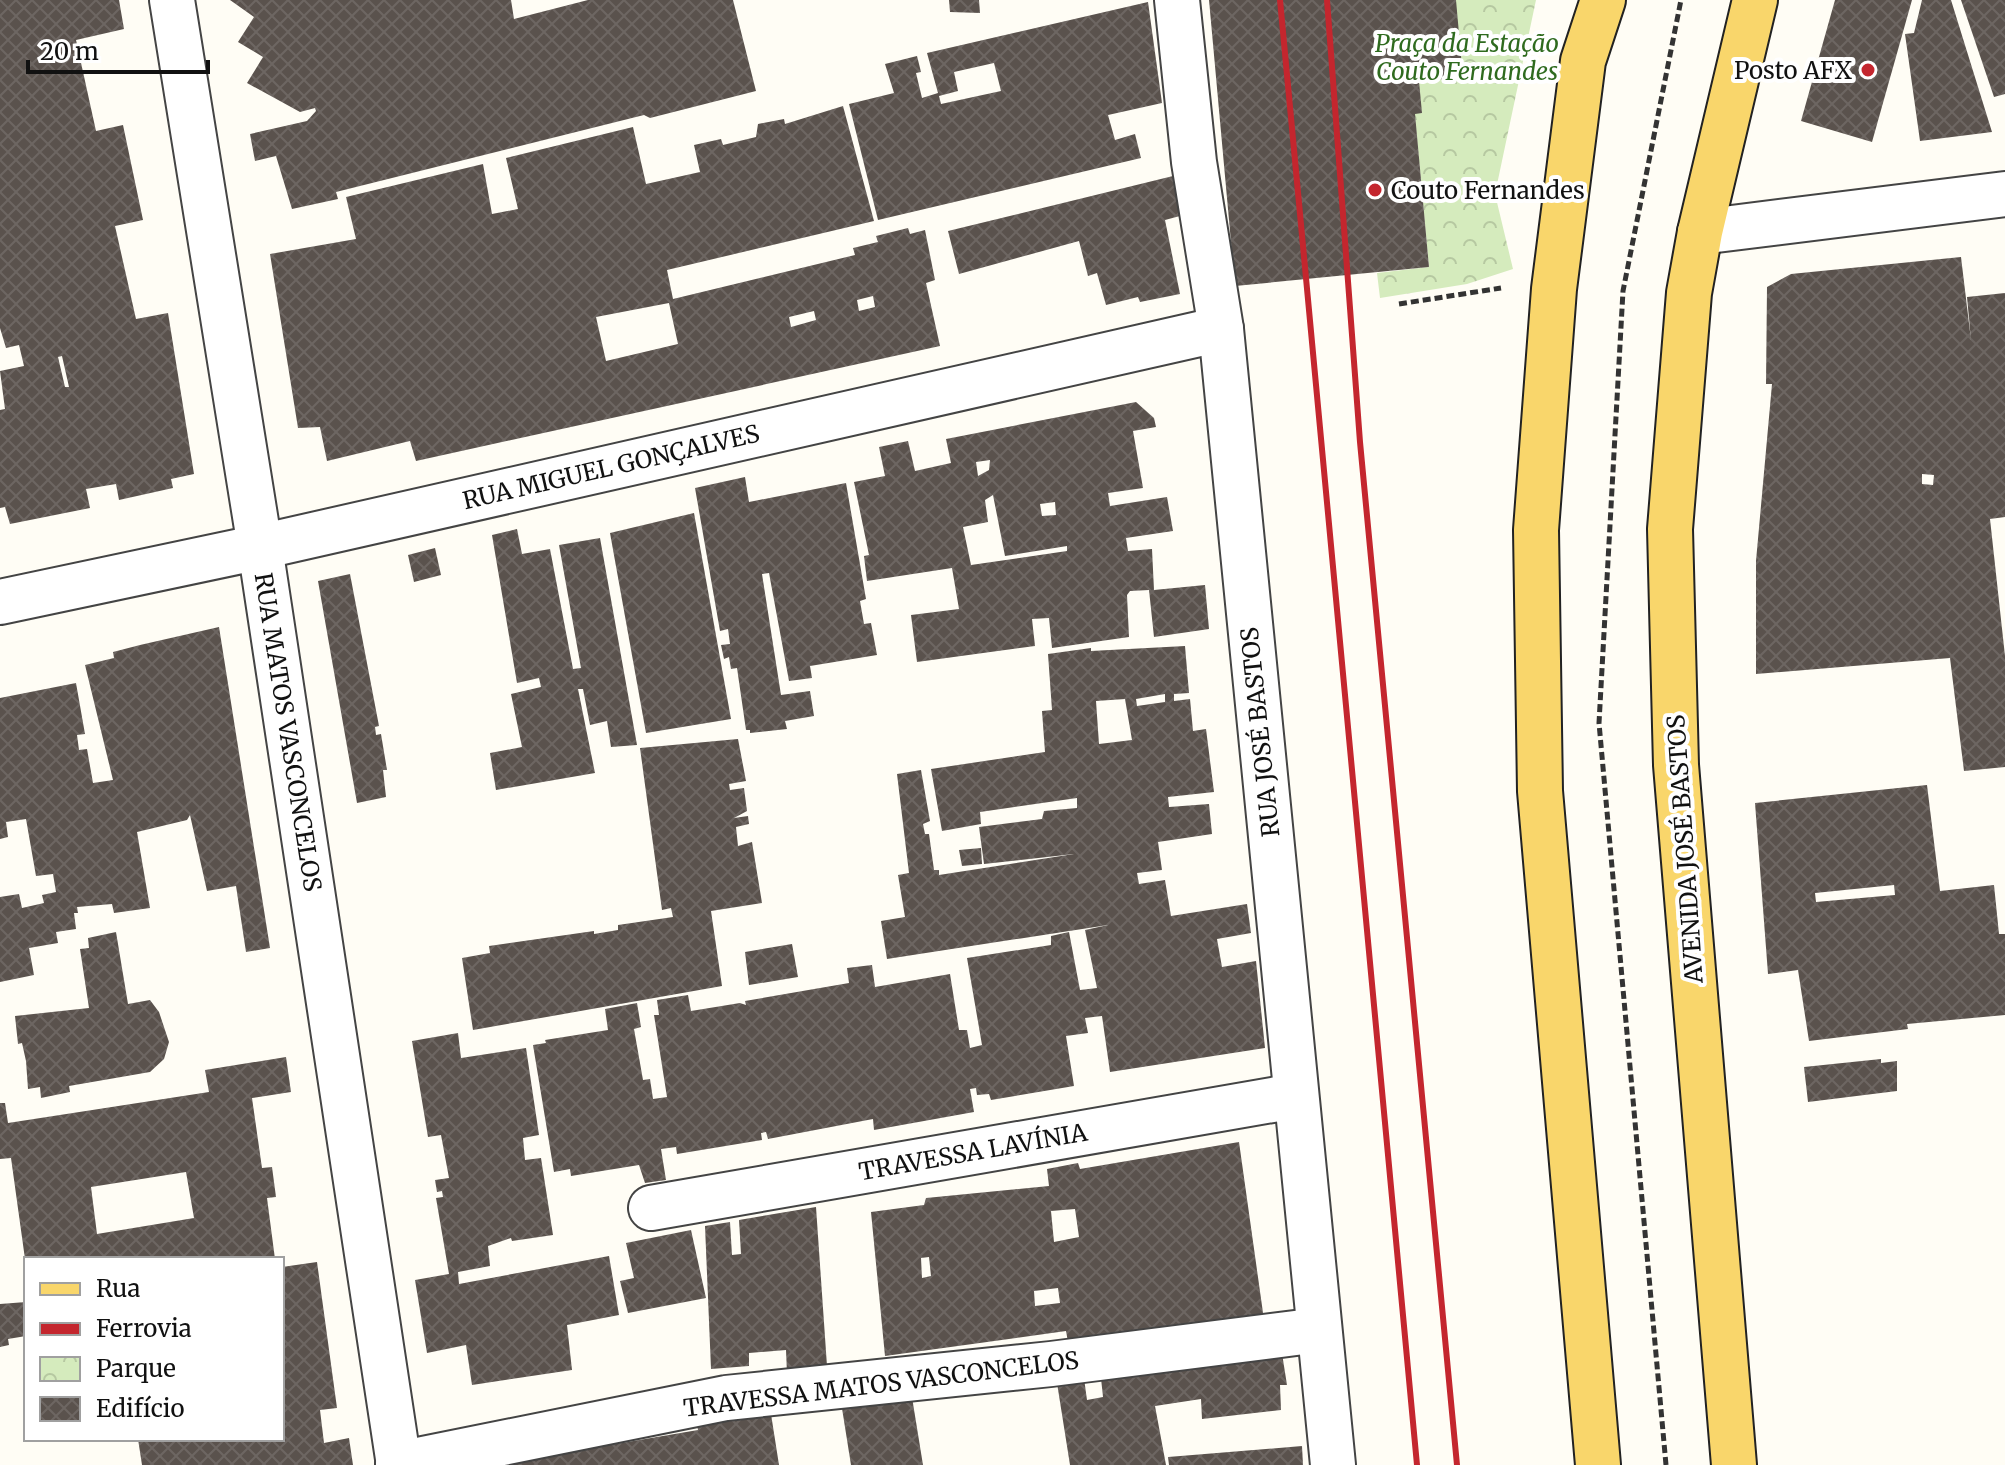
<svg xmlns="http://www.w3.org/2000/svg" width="2005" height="1465" font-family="Merriweather,serif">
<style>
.park{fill:url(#park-crowns)}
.building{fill:url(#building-cross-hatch);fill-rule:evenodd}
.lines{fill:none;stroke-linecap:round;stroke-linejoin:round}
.minor-casing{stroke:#444;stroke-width:48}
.major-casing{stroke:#222;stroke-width:48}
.path{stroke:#333;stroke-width:5;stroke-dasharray:8 4;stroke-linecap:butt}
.minor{stroke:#fff;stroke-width:44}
.major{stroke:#f9d66b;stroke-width:44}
.rail{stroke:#c4262e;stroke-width:6}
.poi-dot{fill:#c4262e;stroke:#fff;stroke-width:3}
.labels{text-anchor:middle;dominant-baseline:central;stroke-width:8;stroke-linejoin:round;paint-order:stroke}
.park-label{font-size:24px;font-style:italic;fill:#2f6b1f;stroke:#fff}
.poi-label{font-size:24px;fill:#111;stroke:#fff;text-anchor:end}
.street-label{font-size:24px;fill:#111;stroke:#fff}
</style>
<defs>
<pattern id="park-crowns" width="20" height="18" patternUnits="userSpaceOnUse" patternTransform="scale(2)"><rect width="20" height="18" fill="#d5ebbd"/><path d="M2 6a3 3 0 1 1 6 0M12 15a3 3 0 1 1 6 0" fill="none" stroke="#b6c8a1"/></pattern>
<pattern id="building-cross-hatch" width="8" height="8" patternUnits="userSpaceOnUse" patternTransform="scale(2)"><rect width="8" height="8" fill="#5a524d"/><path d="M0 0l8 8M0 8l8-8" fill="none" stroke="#6d6662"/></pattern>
</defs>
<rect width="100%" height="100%" fill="#fffdf5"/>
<path class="park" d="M1404,0h132l-41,194 18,75 -46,15 -87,14 -3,-25 52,-6z"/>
<g class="building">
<path d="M0,0h119l5,29 -48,11 20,91 27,-6 20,95 -28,6 21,93 32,-6 26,161 -23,5 2,9 -54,12 -3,-16 -30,5 4,19 -80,16 -5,-17 -5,1v-98l5,-1 -5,-38 24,-5 -5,-21 -13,3 -6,-20zM62,356l7,31h-4l-7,-30z"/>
<path d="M230,0h281l3,19 74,-19h145l23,91 -106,27 -6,-3 -308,77 2,7 -46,10 -16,-53 -21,5 -5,-27 57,-13 9,-10 -1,-3 -15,4 -53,-29 16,-26 -25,-15 16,-25z"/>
<path d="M949,0h30l1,13 -30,-1z"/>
<path d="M1209,0h247l7,78 -44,3 3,32 -7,1 14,153 -194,19z"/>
<path d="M1835,0h77l-40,142 -71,-21z"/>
<path d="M1922,0h29l41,132 -72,9 -15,-107 9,-1z"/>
<path d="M1961,0h44v94l-11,3z"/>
<path d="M1148,2l14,101 -54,12 7,25 20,-6 6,24 -263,62 -29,-116 45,-11 -9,-29 32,-8 4,16 -5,1 6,25 16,-5 -11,-40zM994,63l7,28 -60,13 -2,-8 19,-5 -4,-19z"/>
<path d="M843,106l31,115 -207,49 6,29 182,-44 -2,-7 25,-6 -2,-6 32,-8 2,6 15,-4 10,50 -9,3 14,63 -524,115 -6,-20 -83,20 -7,-34 -22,1 -28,-174 86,-15 -10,-42 137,-33 9,50 26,-5 -12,-51 127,-31 13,57 54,-12 -6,-27 27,-6 2,6 33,-8 2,-13 26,-5 1,5zM873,296l2,11 -16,4 -2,-11zM669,303l9,41 -72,17 -10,-44zM814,311l2,9 -25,7 -2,-10z"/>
<path d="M1173,176l7,40 -15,4 15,74 -40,8 -2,-5 -32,8 -9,-32 -9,3 -9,-35 -120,33 -11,-43z"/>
<path d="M1961,257l10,83 -4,-43 38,-4v224l-15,2 15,137v111l-41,4 -14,-113 -194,16v-113l16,-177h-6l1,-97 24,-13zM1922,474l12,1 -1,10 -11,-1z"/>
<path d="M1136,402l18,16 2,9 -23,4 10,57 -35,5 2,13 57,-9 6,34 -47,7 2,13 24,-2 2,41 51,-5 4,44 -55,8 -5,-47 -19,1 -3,4 2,42 -77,11 -3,-30 -17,1 3,27 -118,16 -6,-47 48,-6 -7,-41 -85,13 -3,-25 5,-1 -15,-73 31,-6 -6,-29 29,-6 7,30 36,-8 -5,-24zM990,460l-1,10 -11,6 -2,-14zM993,495l12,61 62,-10v5l-96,14 -8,-38 25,-5 -3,-22zM1055,502l1,13 -14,1 -2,-12z"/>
<path d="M745,477l4,25 97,-19 20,116 -6,2 4,23 7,-1 6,32 -67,11 2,12 -23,3 -20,-108 -7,1 19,121 29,-4 4,25 -29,5 2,8 -37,4v-3h-4l-9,-62 -6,1 -2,-12 -5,2 -3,-14 9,-1 -2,-15 -8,2 -25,-143z"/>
<path d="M694,513l37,206 -85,14 -36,-200z"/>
<path d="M517,529l5,25 28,-5 23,120 8,-1 -22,-123 41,-7 37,207 -26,2 -4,-26 -17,4 -7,-36h-5l17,84 -99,17 -6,-37 32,-6 -11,-53 30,-7 -2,-9 -22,5 -25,-148z"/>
<path d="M435,548l6,27 -27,7 -6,-27z"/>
<path d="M350,574l29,152 -4,1 1,8 5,-1 6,36h-4l3,27 -29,6 -39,-222z"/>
<path d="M219,627l51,321 -24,4 -10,-66 -29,5 -17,-76 -3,5 -50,12 13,76 -36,5 -2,-9 -35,3 1,6h-4l2,16 -20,3 2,11 -29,5 5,27 -34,7v-85l19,-3 3,14 22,-5 -2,-8 14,-3 -3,-18 -17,2 -10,-57 -20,3 2,15 -8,2v-141l76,-15 9,51 -8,1 2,15 8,-1 6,34 20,-3 -28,-115 29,-7 -1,-6 27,-7z"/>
<path d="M1185,646l4,47 -15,1v7l16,-2 3,32 13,-2 8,63 -46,5 1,10 40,-3 3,30 -54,8 4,28 -25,3 2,11 26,-4 6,36 76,-12 4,29 -34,6 5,28 34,-6 9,87 -155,24 -8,-56 -17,2 3,15 -22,3 8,50 -83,14 -2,-6 -12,1 -1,-7 -6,1 4,23 -100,18 -1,-11 -105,20 -2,-7 -5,1 1,7 -85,14 -1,-7 -15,2 5,31 -21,3 -6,-18 -68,11 -1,-7 -16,3 -21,-127 13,-2 -1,-3 63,-10 -3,-21 32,-6 4,24 -7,2 9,51 7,-1 3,20 14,-2 -13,-82h5l-2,-15 31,-5 3,16 49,-8 6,2 -1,-4 104,-18 -2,-15 25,-3 3,22 75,-13 9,56h8l3,18 12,-3 -15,-87 84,-13v-9l18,-4 11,58 17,-2 -12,-58 23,-5 -221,34 -6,-38 24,-4 -7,-42 11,-2 -12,-99 24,-4 9,51 -7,3 2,10h4l5,36h5v5l135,-21 -90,10 -5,-37 63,-8 2,-8 33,-3v-10l-97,14 1,12 -39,7 -11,-62 114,-17 -3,-41 10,-1 -4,-56 43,-6v3zM1165,694v8l-28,4 -1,-7zM1125,699l7,41 -33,4 -3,-43z"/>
<path d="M738,739l8,42 -17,3 1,6 14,-2 3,23 -13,7 14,-2 1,8 -13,3 2,19 14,-4 10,61 -51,8 11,75 -249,44 -11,-72 28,-5 -1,-7 105,-15v3l24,-4v-5l55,-8 -2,-9 -9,2 -22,-162z"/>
<path d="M1927,785l13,106 54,-6 5,49h6v81l-98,9 1,5 -99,12 -11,-71 -30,4 -13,-171zM1894,885l1,10 -79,7 -1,-9z"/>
<path d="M981,848l1,16 -20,2 -3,-16z"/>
<path d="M116,932l12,72 22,-4 9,12 10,30 -5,17 -14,13 -81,14 1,6 -29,6 -1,-11 -12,2 -2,-28 -4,-18 -4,1 -3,-28 74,-8 -9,-59 9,-1 -1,-10z"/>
<path d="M792,944l6,33 -49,8 -4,-33z"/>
<path d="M458,1033l3,25 65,-10 13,87 -16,3 2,22 16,-2 12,77 -41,6 -1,-3 -23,8 2,20 -32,6 1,12 150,-28 10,59 -52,10 5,45 -100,15 -6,-40 -39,8 -12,-73 34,-6 -13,-76 7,-1 -1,-6 -5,1 -2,-12 14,-2 -8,-43 -13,2 -16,-96z"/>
<path d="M286,1057l5,35 -39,6 10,70 10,-1 4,30 -9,1 8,61h-250l-14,-101 -11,1v-56h5l3,20 201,-31 -4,-22zM186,1172l8,46 -97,16 -6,-47z"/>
<path d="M1881,1059v4l16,-2v30l-89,11 -4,-35z"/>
<path d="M1239,1142l26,185 -197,15 -2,-11 -181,25 -14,-144 53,-7 2,-7 123,-12 -2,-17 31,-6 2,6zM1075,1209l4,28 -25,5 -3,-31zM929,1257l2,19 -9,2 -1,-20zM1058,1288l2,15 -25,3 -1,-15z"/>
<path d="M816,1207l11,159 -40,8 -1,-24 -37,3v13l-38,3 -6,-143 25,-4 2,33 9,-1 -2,-34z"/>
<path d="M691,1230l15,68 -78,15 -8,-32 14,-3 -8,-35z"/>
<path d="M317,1262l20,146 -17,2 4,33 25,-5 4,27h-211l-4,-26h144v-172z"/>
<path d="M26,1302v34l-18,3 1,6 -9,2v-43z"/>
<path d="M1281,1347l6,38h-7l1,25 -79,9 -1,-20 -46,7 11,59h-96l-13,-82 26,-12 4,29 16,-3 -3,-28z"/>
<path d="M911,1391l12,74h-72l-10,-63z"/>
<path d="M771,1414l8,51h-301l131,-25 1,5 88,-15 -1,-5z"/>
<path d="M1302,1446l1,19h-134l-1,-8z"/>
</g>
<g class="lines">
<defs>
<g id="minor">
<path d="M172,0l88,547 139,918"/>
<path d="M1177,0l17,162 27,167 112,1136"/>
<path d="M1700,232l305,-38"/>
<path d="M0,602l260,-55 961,-218"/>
<path d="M651,1208l644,-112"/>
<path d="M398,1464l328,-66 325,-34 268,-34"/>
</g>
<g id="major">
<path d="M1598,1465l-58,-674 -4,-261 18,-241 29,-228 20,-61"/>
<path d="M1734,1465l-58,-700 -6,-236 19,-236 11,-61 55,-232"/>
</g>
</defs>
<use href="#minor" class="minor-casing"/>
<use href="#major" class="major-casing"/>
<g class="path">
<path d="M1399,304l102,-16"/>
<path d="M1666,1465l-67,-742 24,-432 58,-291"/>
</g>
<use href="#minor" class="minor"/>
<use href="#major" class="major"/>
<g class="rail">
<path d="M1280,0l137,1465"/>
<path d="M1327,0l33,442 97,1023"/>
</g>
</g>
<g class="poi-dot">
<circle cx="1868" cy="70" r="8"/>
<circle cx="1375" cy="190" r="8"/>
</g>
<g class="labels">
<g class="park-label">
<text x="1467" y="43">Praça da Estação<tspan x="1467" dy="28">Couto Fernandes</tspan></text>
</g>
<g class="poi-label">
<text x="1852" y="70">Posto AFX</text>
<text x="1391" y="190" text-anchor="start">Couto Fernandes</text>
</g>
<g class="street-label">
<text transform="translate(611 467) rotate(-13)">RUA MIGUEL GONÇALVES</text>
<text transform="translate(288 732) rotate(81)">RUA MATOS VASCONCELOS</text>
<text transform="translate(1260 732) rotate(-96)">RUA JOSÉ BASTOS</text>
<text transform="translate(1685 849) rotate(-94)">AVENIDA JOSÉ BASTOS</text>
<text transform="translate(973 1152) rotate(-10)">TRAVESSA LAVÍNIA</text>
<text transform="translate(881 1384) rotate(-7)">TRAVESSA MATOS VASCONCELOS</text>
</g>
</g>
<rect x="24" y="1257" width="260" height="184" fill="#ffffff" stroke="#a0a0a0" stroke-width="2"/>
<rect x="40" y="1283" width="40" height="12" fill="#f9d66b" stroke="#a0a0a0" stroke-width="2"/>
<text x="96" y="1297" font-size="24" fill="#111111">Rua</text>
<rect x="40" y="1323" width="40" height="12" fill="#c4262e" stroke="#a0a0a0" stroke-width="2"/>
<text x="96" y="1337" font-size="24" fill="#111111">Ferrovia</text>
<rect x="40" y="1357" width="40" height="24" fill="url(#park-crowns)" stroke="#a0a0a0" stroke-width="2"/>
<text x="96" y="1377" font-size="24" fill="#111111">Parque</text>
<rect x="40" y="1397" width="40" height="24" fill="url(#building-cross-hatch)" stroke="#a0a0a0" stroke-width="2"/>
<text x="96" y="1417" font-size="24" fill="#111111">Edifício</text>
<path d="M28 60v12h180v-12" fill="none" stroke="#111111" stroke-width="4"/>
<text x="40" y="60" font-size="24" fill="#111111" stroke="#ffffff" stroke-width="6" paint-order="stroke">20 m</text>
</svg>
